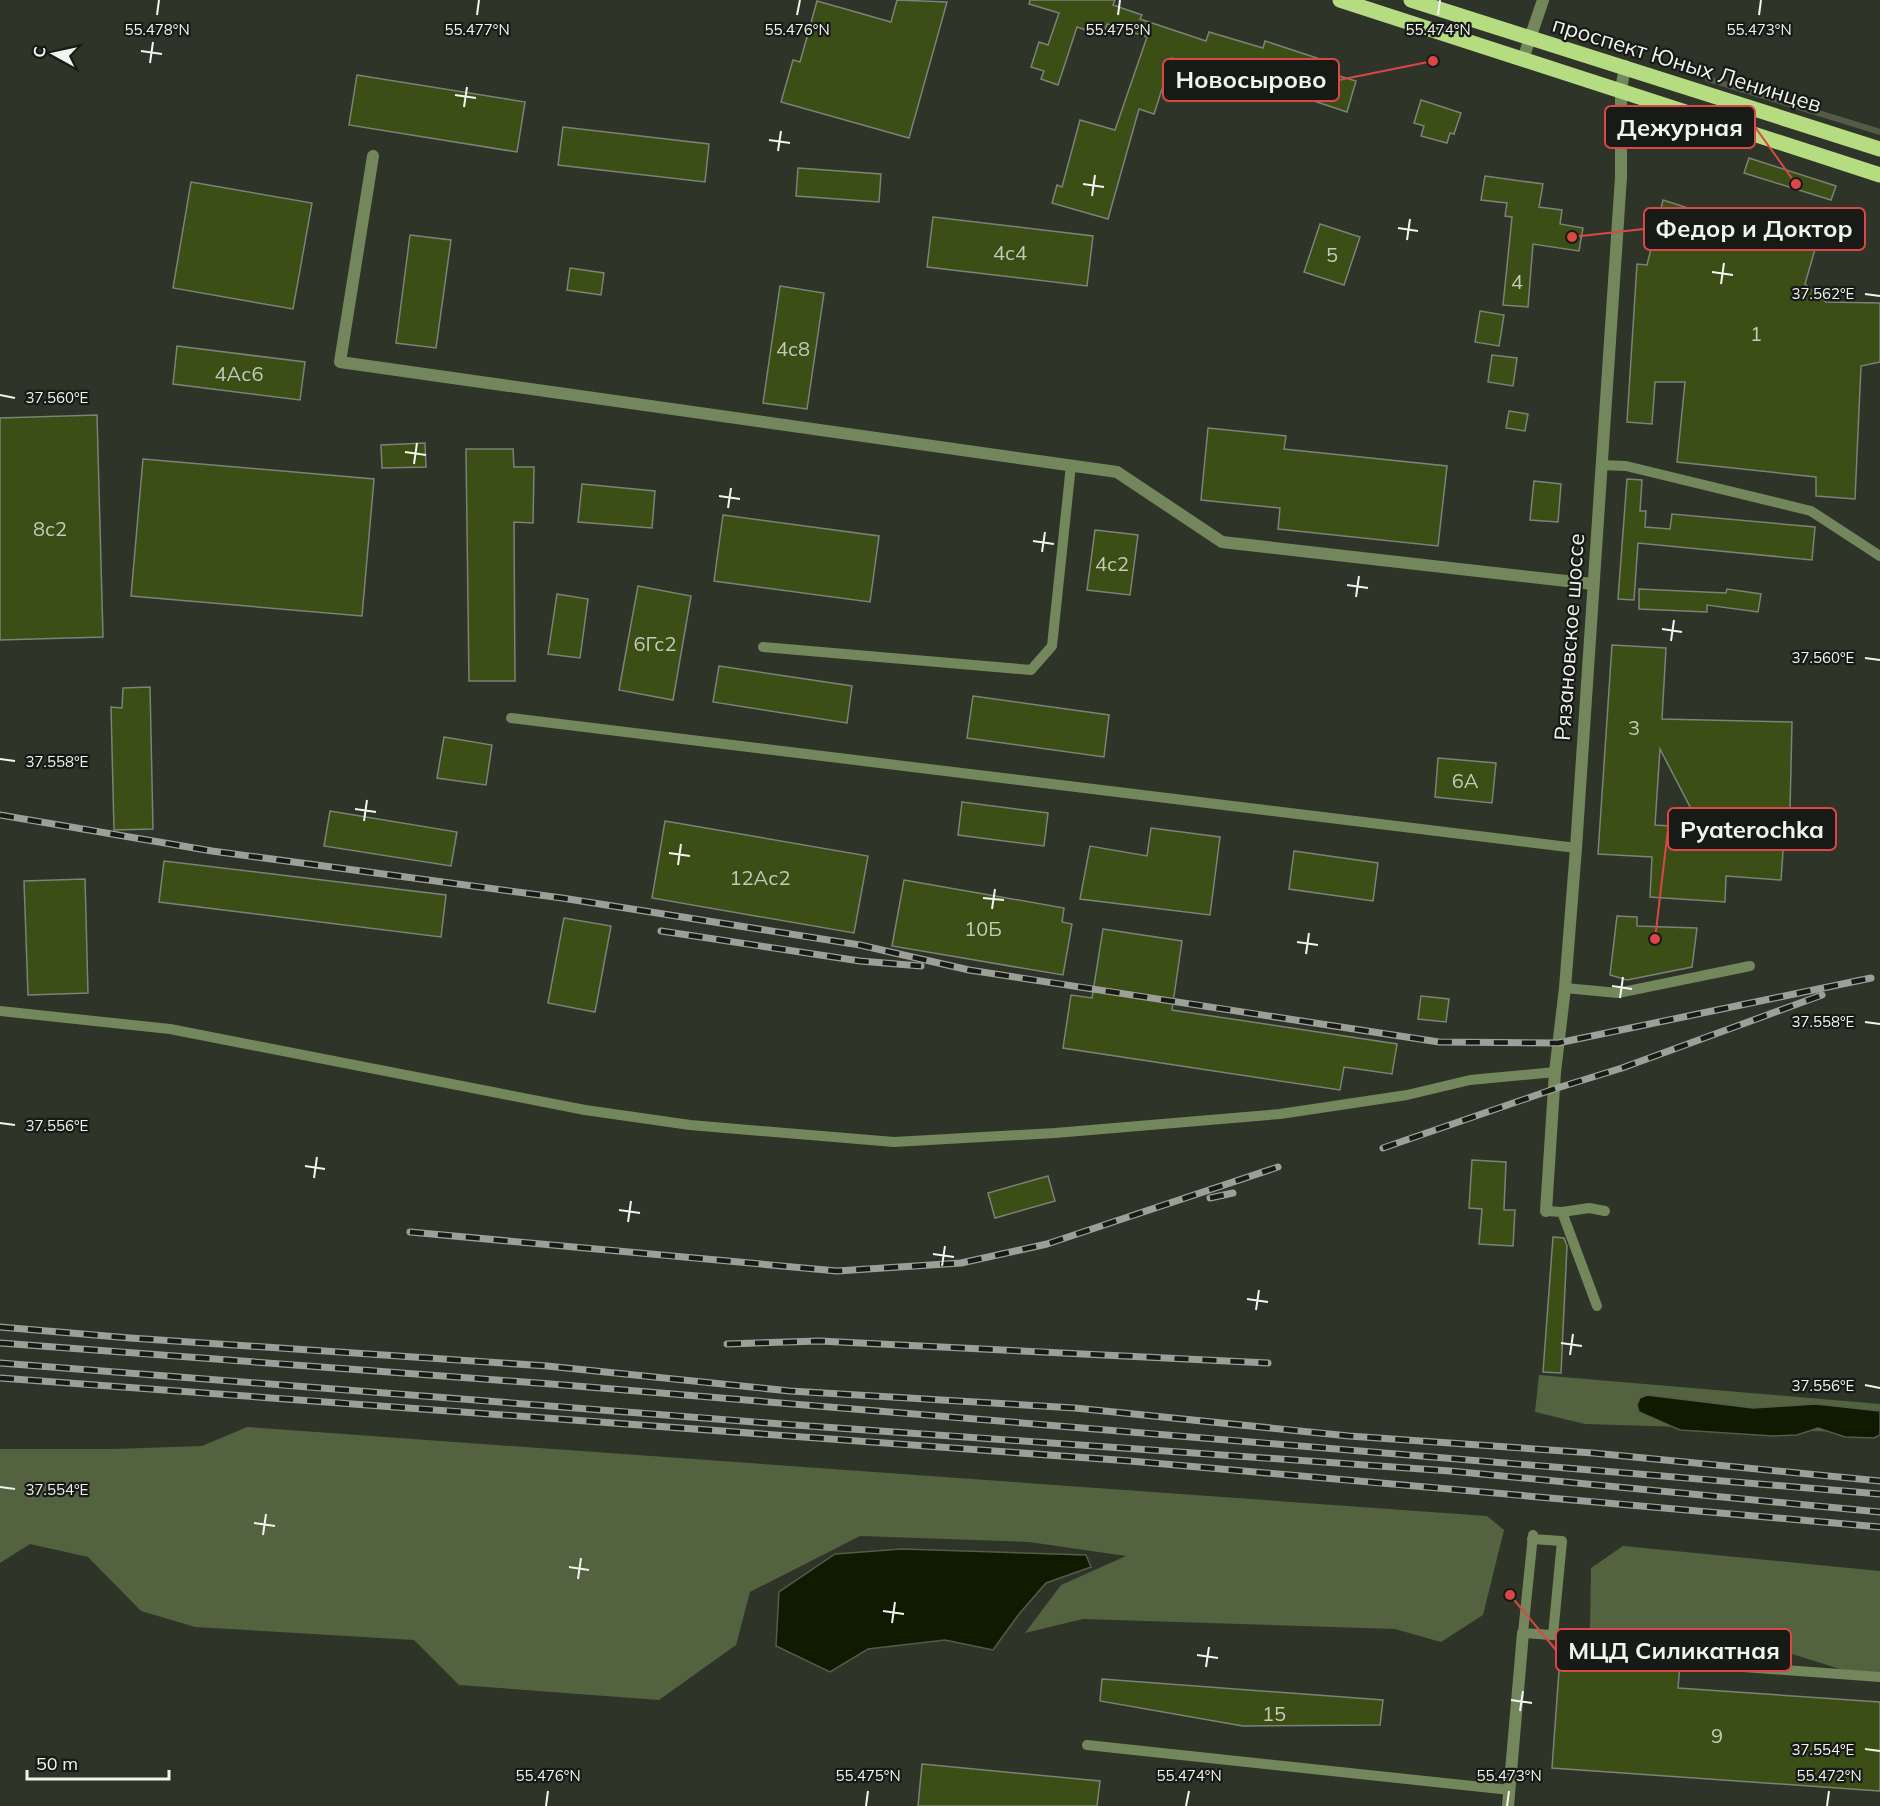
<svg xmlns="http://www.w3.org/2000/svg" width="1880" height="1806" font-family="Mulish,sans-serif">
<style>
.green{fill:#53623f}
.water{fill:#101a00;stroke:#545c48;stroke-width:1.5}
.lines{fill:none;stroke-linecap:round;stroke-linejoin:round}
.stream{stroke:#545c48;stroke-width:6}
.building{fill:#3a4e16;stroke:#7c8276;stroke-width:1.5;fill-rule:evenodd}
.service{stroke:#74875c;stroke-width:10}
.minor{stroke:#74875c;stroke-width:12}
.tertiary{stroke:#74875c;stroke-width:12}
.primary{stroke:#b6dc82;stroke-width:15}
.rail-casing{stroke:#9ca098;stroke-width:7}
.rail{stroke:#181a16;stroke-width:4.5;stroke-dasharray:14;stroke-linecap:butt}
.ticks{fill:none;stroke:#f2f5ef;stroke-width:2}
.labels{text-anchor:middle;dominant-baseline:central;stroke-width:4.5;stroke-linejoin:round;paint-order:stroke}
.number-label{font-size:20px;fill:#c4cbb9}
.street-label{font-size:22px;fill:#f2f5ef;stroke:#181a16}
.ticks-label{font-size:15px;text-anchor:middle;fill:#f2f5ef;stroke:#181a16;stroke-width:4.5;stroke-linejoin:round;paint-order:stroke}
.leader{fill:none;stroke:#da4746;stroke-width:2}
.callout-dot{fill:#da4746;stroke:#181a16;stroke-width:2}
.callout{fill:#181a16;stroke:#da4746;stroke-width:2}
.callout-label{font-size:24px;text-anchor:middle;font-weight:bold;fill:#f2f5ef}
</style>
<rect width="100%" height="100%" fill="#2f3429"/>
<g class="green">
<path d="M1539,1375l341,29v29l-295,-9 -50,-12z"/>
<path d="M247,1427l1240,89 17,14 -21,85 -42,27 -46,-13 -312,-10 -58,14 36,-48 65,-29 -97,-14 -169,-6 -110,56 -14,53 -77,55 -200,-15 -45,-45 -219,-13 -54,-16 -53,-54 -58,-13 -30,19v-114h113l89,-3z"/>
<path d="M1623,1546l257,25v103l-27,-1 -84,-26 -179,-17 1,-62z"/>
</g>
<g class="water">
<path d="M1647,1395l106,13 63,-4 64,7v24l-6,3 -29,-1 -27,-9 -21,7 -24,1 -93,-6 -41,-18 -2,-7 3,-7z"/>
<path d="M902,1549l184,6 5,12 -45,16 -27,31 -26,36 -48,-10 -77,9 -38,23 -54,-26 3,-54 56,-38z"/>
</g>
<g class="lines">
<path class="stream" d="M1708,79l172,53"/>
</g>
<g class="building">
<path d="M897,0l50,2 -38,136 -128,-36 12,-42 7,2 17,-61 74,21z"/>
<path d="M1030,0h85l-2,5 29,10 -2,4 66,22 3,-9 54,16 2,-7 58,19 -4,10 37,11 -9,31 -60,-20 -1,4 -74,-23 -40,-15 -18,56 -15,-5 -31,110 -56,-16 5,-18 5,2 18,-67 35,10 32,-93 -40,-13 -2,6 -14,-5 -2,6 -12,-4 -19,58 -17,-6 3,-8 -13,-4 8,-25 9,3 11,-32 -30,-9z"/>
<path d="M357,75l168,27 -8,50 -168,-27z"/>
<path d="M1421,100l40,13 -7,21 -4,-1 -3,10 -26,-7 3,-10 -10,-3z"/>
<path d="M563,127l146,17 -4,38 -147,-17z"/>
<path d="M1749,158l87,28 -5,14 -87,-27z"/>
<path d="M798,168l83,6 -2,28 -83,-6z"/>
<path d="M1485,176l58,8 -4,23 23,3 -2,14 23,4 -4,23 -46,-7 -5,63 -25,-2 9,-88 -7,-1 2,-13 -26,-3z"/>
<path d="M191,182l121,21 -19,106 -120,-21z"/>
<path d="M1663,200l152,49 -10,35 21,18 54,1v59l-19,4 -6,133 -39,-3v-19l-139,-15 8,-80h-30l-3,42 -25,-2 10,-158 10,1z"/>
<path d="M933,217l160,19 -6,50 -160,-19z"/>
<path d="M1320,224l40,13 -16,48 -40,-13z"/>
<path d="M410,235l41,5 -15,108 -40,-5z"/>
<path d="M570,268l34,5 -3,22 -34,-5z"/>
<path d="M780,286l44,7 -17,116 -44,-6z"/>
<path d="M1480,311l24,4 -5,31 -24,-4z"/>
<path d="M177,346l128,16 -5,38 -127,-16z"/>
<path d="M1492,355l25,3 -4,28 -25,-4z"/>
<path d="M1509,411l19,3 -3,17 -19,-3z"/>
<path d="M97,415l6,222 -103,3v-222z"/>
<path d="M1208,428l78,8 -2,13 163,17 -9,80 -160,-17 2,-21 -79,-8z"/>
<path d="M425,443l1,24 -44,1 -1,-23z"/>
<path d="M466,449h47l1,18h20l-1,56 -19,-1 1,159h-46z"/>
<path d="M143,459l231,20 -12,137 -231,-20z"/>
<path d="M1627,479l15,1 -2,31h6l-1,16 25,2 2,-15 143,13 -3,33 -174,-17 -4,57 -16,-1z"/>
<path d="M1534,481l27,3 -3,38 -28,-2z"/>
<path d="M582,484l73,7 -3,37 -74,-6z"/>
<path d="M723,515l156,21 -9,66 -156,-21z"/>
<path d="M1095,530l43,5 -8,60 -43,-5z"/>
<path d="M638,586l53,10 -18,104 -54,-10z"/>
<path d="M1639,589l87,4 1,-4 34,5 -3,18 -51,-7v7l-68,-3z"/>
<path d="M557,594l31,5 -8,59 -32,-4z"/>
<path d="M1612,645l54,3 -4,71 130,3 -2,88 -4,-1 -5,71 -55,-4 -1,26 -75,-5 2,-40 -54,-3zM1660,749l41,79 -46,-3z"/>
<path d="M719,666l133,20 -5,37 -134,-21z"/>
<path d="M150,687l3,142 -39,1 -3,-123 11,1 1,-20z"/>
<path d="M973,696l136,19 -5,42 -137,-19z"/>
<path d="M444,737l48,8 -6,40 -49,-7z"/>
<path d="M1438,758l58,5 -4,40 -57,-6z"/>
<path d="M962,802l86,11 -4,33 -86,-11z"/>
<path d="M330,811l127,21 -6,34 -127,-20z"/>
<path d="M665,821l203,35 -14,77 -202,-35z"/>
<path d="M1151,828l69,9 -10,78 -130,-16 10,-53 57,10z"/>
<path d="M1294,851l84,12 -5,38 -84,-12z"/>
<path d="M164,861l282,34 -5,42 -282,-35z"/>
<path d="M85,879l3,114 -60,2 -4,-114z"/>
<path d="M904,880l160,28 -2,14 10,2 -9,51 -171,-29z"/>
<path d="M1617,916l20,1v9l60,2 -5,39 -65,13 -17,-5z"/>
<path d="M564,918l47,8 -16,86 -47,-9z"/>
<path d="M1103,929l79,12 -10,69 225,34 -5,30 -48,-7 -4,23 -277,-42 8,-53 21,3z"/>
<path d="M1421,996l28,3 -3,23 -28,-3z"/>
<path d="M1472,1160l34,2 -2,48h11l-2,36 -34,-2 3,-35 -13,-1z"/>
<path d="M1048,1176l7,25 -60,17 -7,-25z"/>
<path d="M1553,1237l11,1 3,8 -6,127 -18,-1z"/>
<path d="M1561,1643l120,9 -3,36 202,14v89l-328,-23z"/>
<path d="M1102,1679l281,21 -3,25 -137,1 -143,-25z"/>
<path d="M922,1764l178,17 -3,25h-179z"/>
</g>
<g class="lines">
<g class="service">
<path d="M1601,465l25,1 185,45 69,45"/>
<path d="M763,647l268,23 21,-24 19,-181"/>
<path d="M511,718l1065,130"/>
<path d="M1565,988l53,5 132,-27"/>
<path d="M0,1011l170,18 415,81 105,15 204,17 161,-9 225,-19 127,-19 63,-15 85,-8"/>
<path d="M1546,1211l16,1 35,94"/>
<path d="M1562,1212l27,-4 16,3"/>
<path d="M1533,1535l-10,98 178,13 16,19 163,12"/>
<path d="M1532,1539l30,2 -9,94"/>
<path d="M1087,1745l423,45"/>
</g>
<g class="minor">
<path d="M373,156l-33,206 777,110 105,70 371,42"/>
<path d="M1546,1211l9,-139 10,-84 11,-140 45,-671v-87l4,-24"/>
<path d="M1508,1806l15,-173"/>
</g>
<path class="tertiary" d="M1523,59l20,-59"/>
<g class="primary">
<path d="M1340,0l540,175"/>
<path d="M1411,0l469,149"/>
</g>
<defs>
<g id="rail">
<path d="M0,815l212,36 350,47 298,47 109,25 470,72 119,1 313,-65"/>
<path d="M661,931l199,30 61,5"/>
<path d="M1383,1148l171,-59 68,-21 200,-73"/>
<path d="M1210,1198l23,-5"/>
<path d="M410,1232l427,39 124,-8 86,-19 231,-77"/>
<path d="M0,1327l130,11 417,28 243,25 285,17 274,28 244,17 287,28"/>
<path d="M0,1343l564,42 1316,109"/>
<path d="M727,1344l92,-3 449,22"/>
<path d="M0,1363l781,61 669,47 430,41"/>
<path d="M0,1378l1130,83 750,66"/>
</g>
</defs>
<use href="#rail" class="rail-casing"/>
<use href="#rail" class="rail"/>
</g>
<path class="ticks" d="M157,15l2,-15M477,15l2,-15M797,15l3,-15M1118,15l2,-15M1438,15l2,-15M1759,15l2,-15M141,51l21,3M150,63l3,-21M455,95l21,3M464,107l3,-20M769,140l21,3M778,151l3,-20M1083,184l21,3M1092,196l3,-21M1398,228l20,3M1407,240l3,-21M1712,272l21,3M1721,284l3,-21M1865,294l15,2M0,395l15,3M405,452l21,3M414,464l3,-21M719,496l21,3M728,508l3,-20M1033,541l21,3M1042,552l3,-20M1347,585l21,3M1356,597l3,-21M1662,629l20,3M1671,641l3,-21M1865,658l15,2M0,759l15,2M355,809l21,3M364,821l3,-21M669,853l21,3M678,865l3,-21M983,898l21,2M992,909l3,-20M1297,942l21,3M1306,954l3,-21M1612,986l20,3M1620,998l3,-21M1865,1022l15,2M0,1123l15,2M305,1166l20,3M314,1178l3,-21M619,1210l21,3M628,1222l3,-21M933,1254l21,3M942,1266l3,-20M1247,1299l21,3M1256,1310l3,-20M1561,1343l21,3M1570,1355l3,-21M1865,1385l15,3M0,1487l15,2M254,1523l21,3M263,1535l3,-21M569,1567l20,3M578,1579l3,-21M883,1611l21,3M892,1623l3,-21M1197,1655l21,3M1206,1667l3,-20M1511,1700l21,3M1520,1711l3,-20M1865,1749l15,2M546,1806l2,-15M866,1806l2,-15M1186,1806l3,-15M1507,1806l2,-15M1827,1806l2,-15"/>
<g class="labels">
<g class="number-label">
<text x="1010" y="252">4с4</text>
<text x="1332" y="254">5</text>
<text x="1517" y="281">4</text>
<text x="1756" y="333">1</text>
<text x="793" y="348">4с8</text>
<text x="239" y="373">4Ас6</text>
<text x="50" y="528">8с2</text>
<text x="1112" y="563">4с2</text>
<text x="655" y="643">6Гс2</text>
<text x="1634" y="727">3</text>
<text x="1465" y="780">6А</text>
<text x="760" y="877">12Ас2</text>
<text x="983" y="928">10Б</text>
<text x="1274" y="1713">15</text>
<text x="1717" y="1735">9</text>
</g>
<g class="street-label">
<text transform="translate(1687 64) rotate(17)">проспект Юных Ленинцев</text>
<text transform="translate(1569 637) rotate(-86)">Рязановское шоссе</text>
</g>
</g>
<g class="ticks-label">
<text x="157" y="35">55.478°N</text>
<text x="477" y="35">55.477°N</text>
<text x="797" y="35">55.476°N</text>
<text x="1118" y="35">55.475°N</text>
<text x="1438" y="35">55.474°N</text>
<text x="1759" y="35">55.473°N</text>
<text x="1823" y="299">37.562°E</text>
<text x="57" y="403">37.560°E</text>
<text x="1823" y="663">37.560°E</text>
<text x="57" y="767">37.558°E</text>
<text x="1823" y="1027">37.558°E</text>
<text x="57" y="1131">37.556°E</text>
<text x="1823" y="1391">37.556°E</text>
<text x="57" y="1495">37.554°E</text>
<text x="1823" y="1755">37.554°E</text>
<text x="548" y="1781">55.476°N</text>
<text x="868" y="1781">55.475°N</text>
<text x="1189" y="1781">55.474°N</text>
<text x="1509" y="1781">55.473°N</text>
<text x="1829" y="1781">55.472°N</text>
</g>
<path class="leader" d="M1433 61L1339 80M1796 184L1755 127M1572 237L1644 229M1655 939L1668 829M1510 1595L1556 1650"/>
<g class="callout-dot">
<circle cx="1433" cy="61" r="6"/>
<circle cx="1796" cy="184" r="6"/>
<circle cx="1572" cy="237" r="6"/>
<circle cx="1655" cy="939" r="6"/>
<circle cx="1510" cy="1595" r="6"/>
</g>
<g class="callout">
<rect x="1163" y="59" width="176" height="42" rx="6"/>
<rect x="1605" y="106" width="150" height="42" rx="6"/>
<rect x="1644" y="208" width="221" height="42" rx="6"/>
<rect x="1668" y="808" width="168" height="42" rx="6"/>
<rect x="1556" y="1629" width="235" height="42" rx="6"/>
</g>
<g class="callout-label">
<text x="1251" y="88">Новосырово</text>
<text x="1680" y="136">Дежурная</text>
<text x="1754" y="237">Федор и Доктор</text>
<text x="1752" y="838">Pyaterochka</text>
<text x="1674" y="1659">МЦД Силикатная</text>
</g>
<g transform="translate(54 54) rotate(278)" stroke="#181a16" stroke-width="4.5" paint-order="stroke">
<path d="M0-4.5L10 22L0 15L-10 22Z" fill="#f2f5ef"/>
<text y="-9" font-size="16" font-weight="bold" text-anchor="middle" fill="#f2f5ef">С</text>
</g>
<path d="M27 1770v9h142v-9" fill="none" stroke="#f2f5ef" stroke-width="3"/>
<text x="36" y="1770" font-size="18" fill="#f2f5ef" stroke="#181a16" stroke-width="4.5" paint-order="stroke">50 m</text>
</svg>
